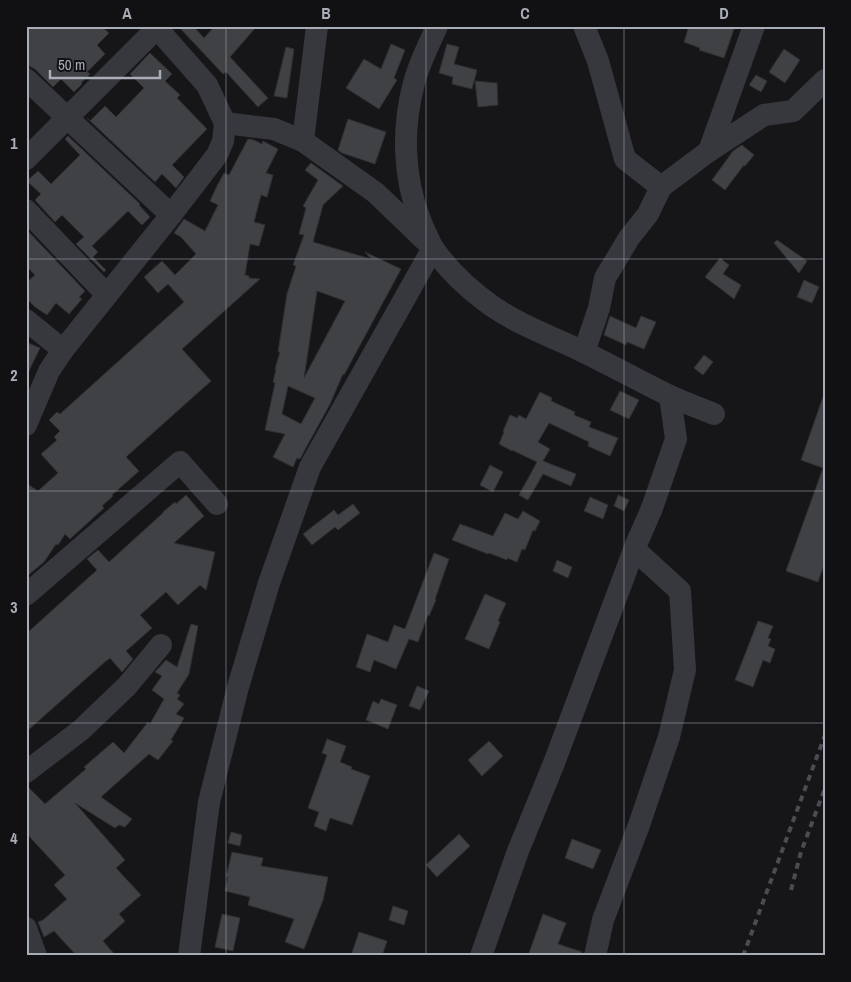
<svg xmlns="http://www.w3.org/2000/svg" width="851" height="982" font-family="'Archivo Narrow',sans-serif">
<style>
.building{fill:#404145;stroke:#303034;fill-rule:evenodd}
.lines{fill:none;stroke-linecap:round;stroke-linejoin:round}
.minor{stroke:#37383d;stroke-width:22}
.rail{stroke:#4a4c52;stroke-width:4;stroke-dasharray:6 5;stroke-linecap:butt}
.grid{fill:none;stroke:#a8adb8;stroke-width:1;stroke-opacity:0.55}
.neatline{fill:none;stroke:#a8adb8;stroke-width:2}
.grid-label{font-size:16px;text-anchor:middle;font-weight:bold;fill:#a8adb8}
</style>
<rect width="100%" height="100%" fill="#161618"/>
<g class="building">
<path d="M26,26h75l8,7 -12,12 8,9 -18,18 3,2 -9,9 1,1 -8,8 -13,-13 -8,8 -18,-18 -6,-3h-3z"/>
<path d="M178,26h15l11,12 11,-12h42l-27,31 38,41 -10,9 -32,-35 -3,2z"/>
<path d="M689,26h46l-11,32 -25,-8 1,-2 -16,-6z"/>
<path d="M391,44l14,6 -11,28 3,2 -18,29 -33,-21 18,-29 17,10z"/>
<path d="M447,44l12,3 -5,17 23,6 -5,19 -20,-5 1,-7 -14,-4z"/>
<path d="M286,47l8,2 -7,49 -13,-2z"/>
<path d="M784,49l16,11 -15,23 -16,-11z"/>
<path d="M150,53l22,21 -7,7 15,14 -3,3 30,31 -35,36 12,12 -8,11 -14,-14 -7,8 -68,-64 3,3 15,-15 11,11 28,-29 -14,-14z"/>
<path d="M756,75l11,6 -6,11 -12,-7z"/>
<path d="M475,81l22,2 1,22 -20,2z"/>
<path d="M348,119l38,13 -11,32 -33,-11 -4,-3z"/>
<path d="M68,136l72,68 -1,1 11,12 -8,8 -14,-14 -36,35 6,6 -5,5 13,13 -2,2 -28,-28 8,-7 -22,-22 -7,7 -20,-22 6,-6 -14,-13 11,-10 13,13 29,-29 -15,-16z"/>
<path d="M248,139l6,1 8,4 1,-3 15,8 -12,24 7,2 -6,22 -6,-2 -7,27 11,3 -6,21 -9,-2 -5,31 4,1v2l11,1 -78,70 29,32 -85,76 13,14 -27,24 1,1 -11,10 2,2 -34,31 -5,-5 -7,11 -2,-1 -12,18 -18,15v-94l12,8 20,-18 -17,-19 16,-14 -3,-3 6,-6 -11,-11 8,-8 3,2 124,-112 -16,-18 -10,9 -14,-16 18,-16 13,14 21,-21 -15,-17 -7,-4 10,-14 21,12 13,-26 -8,-4 7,-15 7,-13 5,2z"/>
<path d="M742,145l12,10 -9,11 -1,-1 -19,25 -13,-10 21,-29z"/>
<path d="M311,163l32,23 -20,19 -10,37 58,17 -6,-7 36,17 -57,106 -1,-1 -13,30 -22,40 -8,15 -3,-1 -4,9 -20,-10 12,-23 -20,-4 10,-47 -2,-1 3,-13h-1l5,-17h-2l9,-58 9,-28 -3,-1 11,-30 -5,-1 7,-26 -3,-2 15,-26 -13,-10zM317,291l28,10 -41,77zM288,386l27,12 -14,26 -19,-10z"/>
<path d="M26,229l59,62 -6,6 3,2 -13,15 -13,-11 -9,12 -12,-8 -9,-9v-15l9,-8 -9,-9z"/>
<path d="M777,240l30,21 -8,12 -25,-30z"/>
<path d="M720,258l9,7 -6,9 18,11 -7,14 -29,-22z"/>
<path d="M804,280l15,7 -7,16 -15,-6z"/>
<path d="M610,316l26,12 5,-12 15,6 -12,27 -17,-7 -1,3 -22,-10z"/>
<path d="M26,342l14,6 -14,29z"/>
<path d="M704,355l9,7 -10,13 -9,-7z"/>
<path d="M620,391l19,9 -10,19 -19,-9z"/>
<path d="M540,392l12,6 -1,3 24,11 -1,3 17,7 -2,5 29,11 -8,18 -22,-10 1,-4 -40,-19 -11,19 12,7 -7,12 33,13 -5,12 -28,-12 -15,26 -9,-5 18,-33 -25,-12v1l-13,-7 5,-12 -1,-1 7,-16 7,3 2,-3 7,4z"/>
<path d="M823,397h2v165l-7,20 -32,-11 37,-103 -22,-8z"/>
<path d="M490,465l13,7 -10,20 -13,-7z"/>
<path d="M186,495l18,21 -30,27 41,9 -9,38 -6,-5 -22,20 -12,-13 -26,23 12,13 -26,23 7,8 -11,13 -12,-14 -2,2h-1l-81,72v-98l71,-64 -10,-11 11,-9 11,12 54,-49v-1l12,-10 1,2z"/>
<path d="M618,495l11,5 -5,11 -10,-5z"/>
<path d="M590,497l18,8 -5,14 -19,-8z"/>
<path d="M353,504l7,9 -22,17 -3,-3 -23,18 -9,-11 31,-24 4,5z"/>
<path d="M523,511l17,10 -5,10 -2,-1 -8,20 -3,-1 -5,13 -10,-4v2l-18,-7 -1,1 -36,-14 8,-16 33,12 12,-23 13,6z"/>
<path d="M434,553l15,6 -14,40 1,1 -7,16 -1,-1 -10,27 -9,-3 -13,30 -22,-9 -4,12 -14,-5 11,-33 21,8 6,-17 11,4z"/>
<path d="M557,560l15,7 -4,11 -15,-7z"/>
<path d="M485,594l21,9 -8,18 2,1 -11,27 -24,-10z"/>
<path d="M758,621l15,5 -5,12 3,1 -3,7 7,3 -5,14 -7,-3 -10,27 -18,-7z"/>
<path d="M191,624l7,2 -9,48 -12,19 3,2 -3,4 7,5 -8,10 8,4 -13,22 2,1 -15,19 -9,-6 -48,43 31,22 -7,8 -6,-2 -4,3 -40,-25 50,57 -9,8 25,27 -22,19 6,7 -22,20 13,15h-39l-23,-25 -10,6 -6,-15 5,-2 24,-21 -13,-14 11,-10 -39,-42v-48l19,19 41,-35 -2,-2 29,-25 11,11 24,-31 2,2 14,-25 -12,-9 10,-14 -7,-4 11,-12 11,7z"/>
<path d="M417,686l12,5 -9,19 -11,-4z"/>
<path d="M381,699l16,6 -9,24 -22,-9 7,-19 6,3z"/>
<path d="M327,739l19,7 -6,16 12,5 -1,2 19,7 -18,49 -22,-7 -4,13 -12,-5 5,-14 -11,-4 19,-53 -5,-2z"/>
<path d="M489,741l14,15 -21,20 -14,-16z"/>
<path d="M231,832l11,3 -2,11 -12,-3z"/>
<path d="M459,834l11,12 -33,31 -11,-12z"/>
<path d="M572,839l29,11 -8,19 -28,-11z"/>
<path d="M232,852l31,6 -2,8 67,11 -5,23 -19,49 -19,-7 9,-23 -46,-14 2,-8 -25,-6 3,-14h-2z"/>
<path d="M393,906l15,5 -4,14 -15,-5z"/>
<path d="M222,914l18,4 -7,33 -18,-4z"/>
<path d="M543,914l23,9 -8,21 24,8v4h-54z"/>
<path d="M359,932l28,9 -5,15h-31z"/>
</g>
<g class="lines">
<g class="minor">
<path d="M437,26c-8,19 -18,37 -23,57 -12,45 -11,93 6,137 4,9 8,19 13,28 15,22 38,43 59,58 29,20 61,31 92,46 28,14 56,29 84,43 15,7 31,13 46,19"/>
<path d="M584,26l14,35 27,98 36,28"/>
<path d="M26,79l145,136"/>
<path d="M303,141l14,-115"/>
<path d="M709,151l45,-125"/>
<path d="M26,159l133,-133"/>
<path d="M26,210l81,85"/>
<path d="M26,320l37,30"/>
<path d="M584,352l15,-44 6,-30 24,-40 19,-24 13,-27 48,-36 55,-36 29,-4 32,-31"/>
<path d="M26,425l23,-54 14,-21 108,-135 46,-60 6,-14 2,-18 -18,-38 -52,-59"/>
<path d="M26,595l154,-133 37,42"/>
<path d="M26,772l55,-42 46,-44 34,-41"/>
<path d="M26,928l10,28"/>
<path d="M189,956l20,-154 29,-115 31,-104 41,-116 123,-219 -57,-55 -73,-52 -29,-12 -49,-6"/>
<path d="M481,956l37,-105 36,-88 81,-216 17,-39 24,-69 -6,-43"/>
<path d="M595,956l8,-36 36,-95 30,-88 16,-67 -5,-79 -45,-41"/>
</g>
<g class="rail">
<path d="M791,890l10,-38 24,-64"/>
<path d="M743,956l82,-221"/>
</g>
</g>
<path class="grid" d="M226,26v930M426,26v930M624,26v930M26,259h799M26,491h799M26,723h799"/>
<rect width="851" height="982" fill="none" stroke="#111113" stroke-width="55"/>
<path d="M50 70v8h110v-8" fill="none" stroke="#a8adb8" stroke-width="2.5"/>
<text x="58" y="70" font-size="15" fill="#a8adb8" stroke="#111113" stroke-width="4" paint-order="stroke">50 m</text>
<rect x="28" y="28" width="796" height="926" class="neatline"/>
<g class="grid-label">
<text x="127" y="19">A</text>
<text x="326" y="19">B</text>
<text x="525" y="19">C</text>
<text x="724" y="19">D</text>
<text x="14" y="149">1</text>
<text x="14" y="381">2</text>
<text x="14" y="613">3</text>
<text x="14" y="844">4</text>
</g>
</svg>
